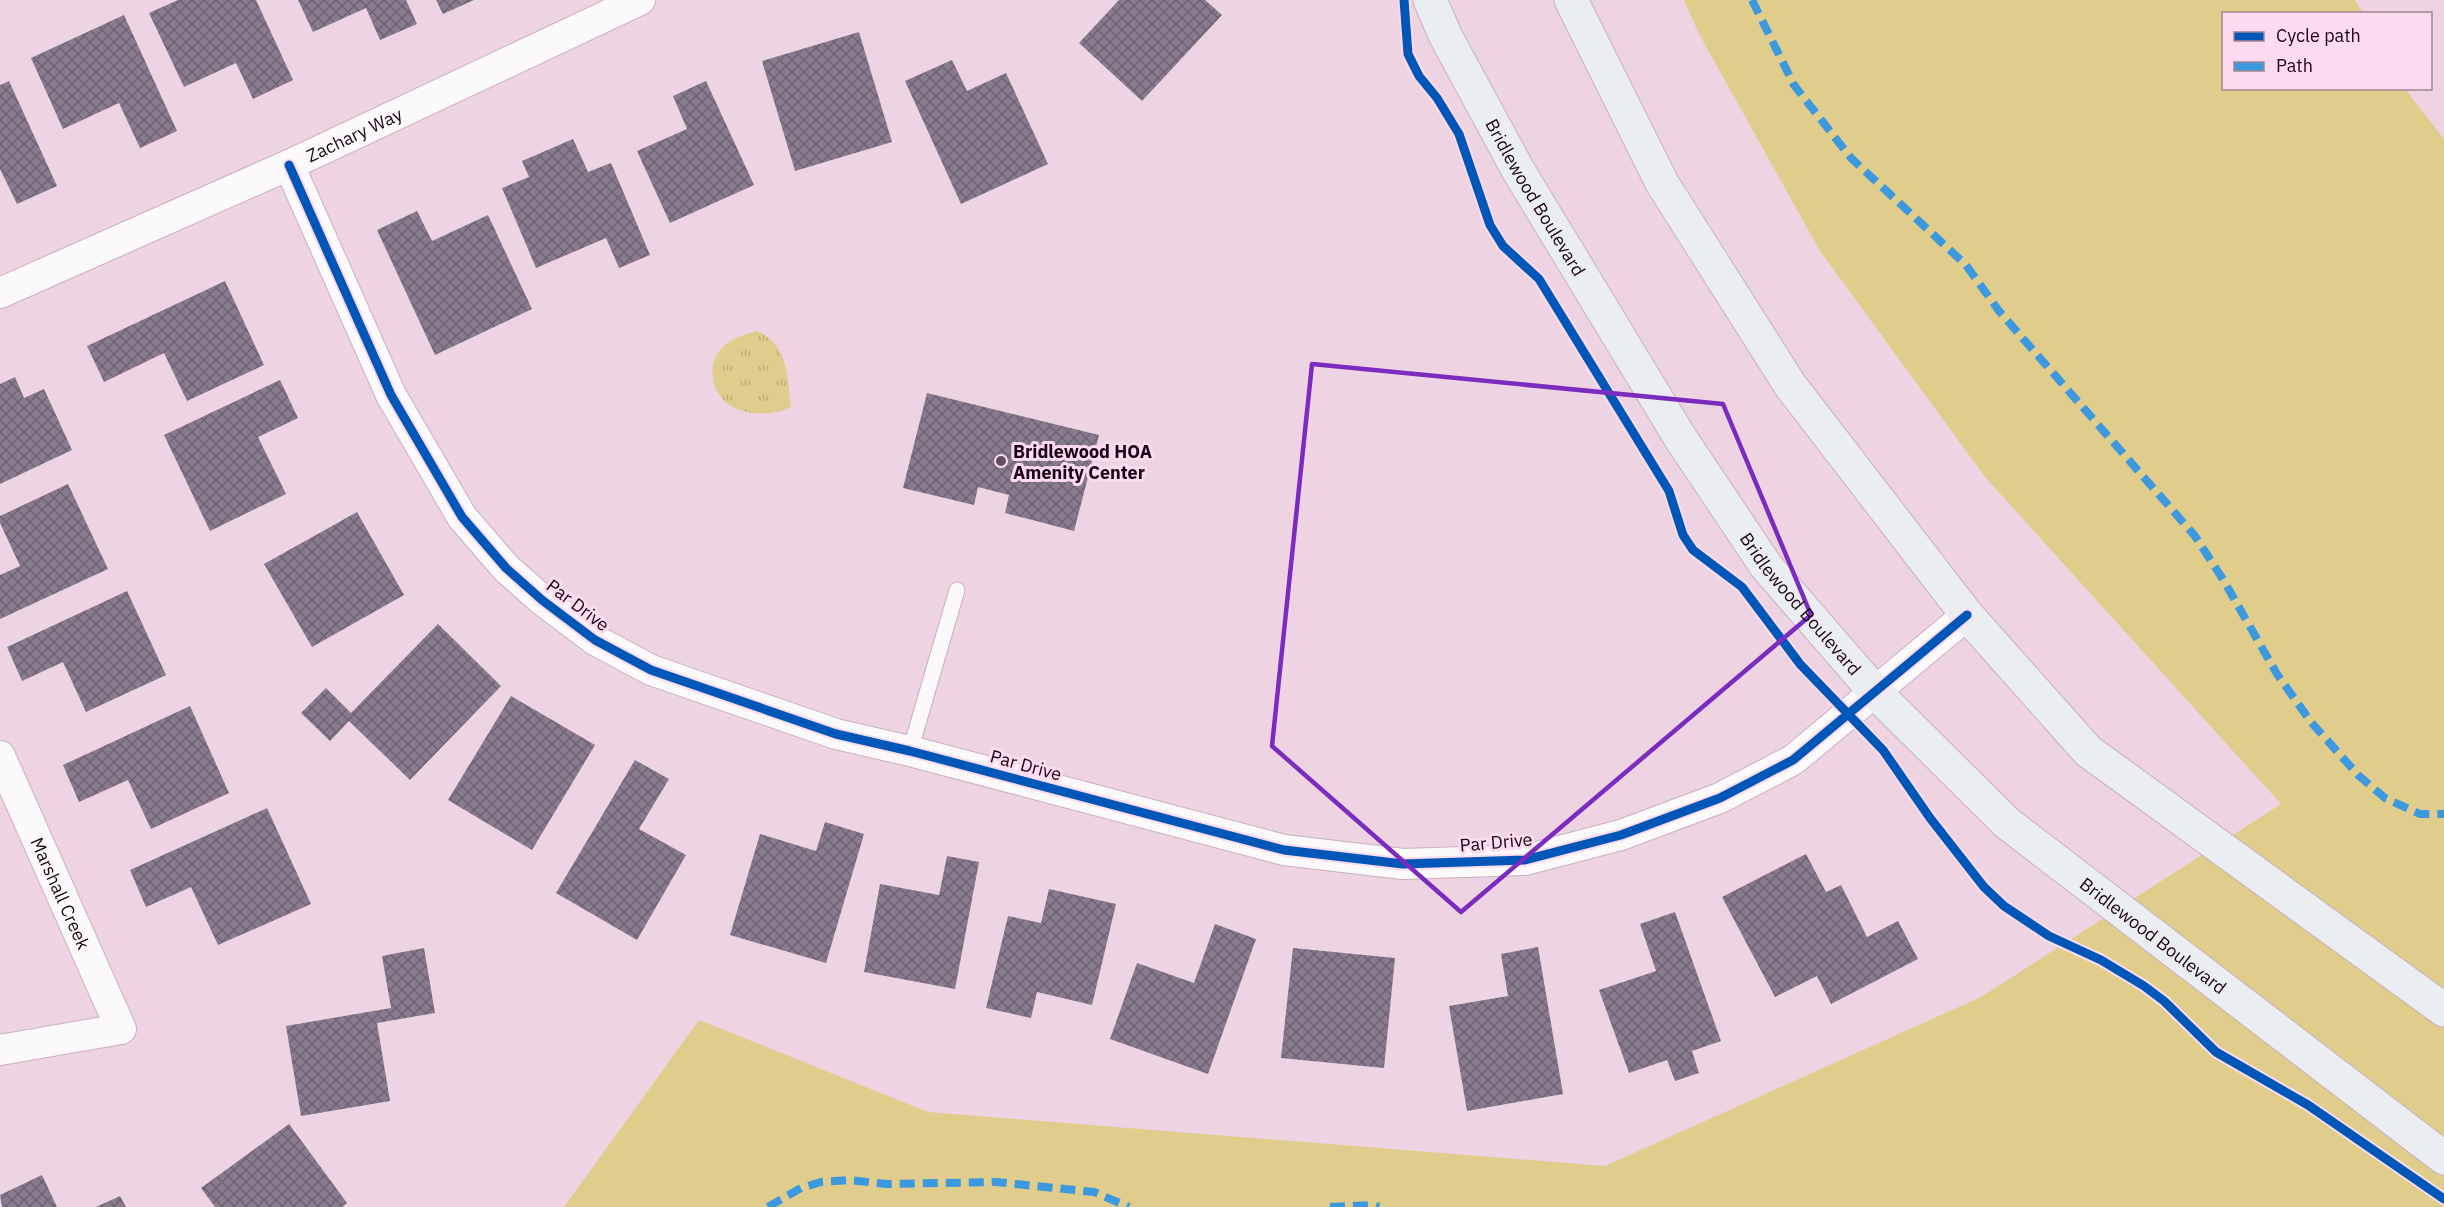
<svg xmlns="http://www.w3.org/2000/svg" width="2444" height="1207" font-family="'IBM Plex Sans',sans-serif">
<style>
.grass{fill:#e0cd8b}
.park{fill:url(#park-tufts)}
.building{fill:url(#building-cross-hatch)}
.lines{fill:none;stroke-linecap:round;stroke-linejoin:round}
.service-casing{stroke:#c9b0bf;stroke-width:17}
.minor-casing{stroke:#c9b0bf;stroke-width:32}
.secondary-casing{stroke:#c9b0bf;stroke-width:35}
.service{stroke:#fcf9fb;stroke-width:15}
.minor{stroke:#fcf9fb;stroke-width:30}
.secondary{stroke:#ebeef1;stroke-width:33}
.quiet{stroke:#3c98df;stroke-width:8;stroke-dasharray:15 8;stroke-linecap:butt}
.cycleway-casing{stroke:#fbdbed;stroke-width:13}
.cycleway{stroke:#0057b8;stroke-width:9}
.marked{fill:none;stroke:#7b2cbf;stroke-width:4.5;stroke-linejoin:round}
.poi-dot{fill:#664d5d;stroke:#fbdbed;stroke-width:2}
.labels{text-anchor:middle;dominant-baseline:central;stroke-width:6;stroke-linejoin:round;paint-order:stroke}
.street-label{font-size:18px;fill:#1d0415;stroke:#fbdbed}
.poi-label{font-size:18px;font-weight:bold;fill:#1d0415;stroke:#fbdbed;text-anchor:start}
</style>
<defs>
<pattern id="park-tufts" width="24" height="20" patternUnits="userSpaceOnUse" patternTransform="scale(1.5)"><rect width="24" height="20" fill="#e0cd8b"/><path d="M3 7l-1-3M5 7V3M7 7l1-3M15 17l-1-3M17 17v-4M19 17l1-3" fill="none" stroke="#c0ae77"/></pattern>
<pattern id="building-cross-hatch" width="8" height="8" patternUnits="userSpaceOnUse" patternTransform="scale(1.5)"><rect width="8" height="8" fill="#897b8e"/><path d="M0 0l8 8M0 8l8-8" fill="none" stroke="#6f6373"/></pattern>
</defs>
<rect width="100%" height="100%" fill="#eed4e2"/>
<path class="grass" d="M1684,0h671l8,13 -139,1v74l181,1 39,50v1068h-1880l135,-187 229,92 677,54 376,-169 300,-193 -296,-327 -165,-226 -121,-217z"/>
<path class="park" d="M757,331c32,14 30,46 34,76 -29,14 -75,6 -78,-30 -2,-14 3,-25 13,-33 9,-7 21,-10 31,-13z"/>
<g class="building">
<path d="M178,0h78l37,80 -40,19 -17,-36 -52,24 -35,-74z"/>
<path d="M298,0h108l11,24 -37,16 -14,-32 -53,24z"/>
<path d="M436,0h38l-31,14z"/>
<path d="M1119,0h86l17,15 -80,86 -63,-58z"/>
<path d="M124,15l53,116 -37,17 -21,-45 -56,26 -32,-71z"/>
<path d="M859,32l33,110 -97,29 -33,-110z"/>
<path d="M952,60l15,31 39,-18 42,91 -87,40 -56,-123z"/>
<path d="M9,81l48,105 -40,18 -17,-35v-84z"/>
<path d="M706,81l48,104 -84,38 -33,-72 50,-22 -14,-33z"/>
<path d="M573,139l15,33 23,-9 39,92 -31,13 -13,-30 -70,30 -34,-80 27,-11 -7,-16z"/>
<path d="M417,211l15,30 56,-26 44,94 -97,46 -58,-125z"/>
<path d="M225,281l39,84 -77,36 -23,-48 -60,29 -17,-36z"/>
<path d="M15,377l9,21 20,-9 28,61 -72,34v-100z"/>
<path d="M280,380l18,38 -40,19 28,57 -76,37 -46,-96z"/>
<path d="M927,393l172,42 -25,96 -69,-18 4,-18 -31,-8 -4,18 -71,-17z"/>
<path d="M68,484l40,85 -108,50v-44l20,-9 -20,-43v-7z"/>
<path d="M357,512l47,83 -92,52 -48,-83z"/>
<path d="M127,591l39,84 -80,37 -23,-50 -41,19 -15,-34z"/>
<path d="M438,624l63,62 -91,94 -61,-59 -19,20 -29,-28 25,-25 25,25z"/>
<path d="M511,696l84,49 -63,105 -84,-50z"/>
<path d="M190,706l39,87 -78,36 -23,-49 -49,22 -16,-37z"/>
<path d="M635,760l34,19 -30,50 47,26 -49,85 -81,-47z"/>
<path d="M267,808l44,96 -93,41 -27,-58 -45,20 -16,-37z"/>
<path d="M825,822l39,12 -38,129 -96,-28 30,-101 56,17z"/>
<path d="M1806,854l20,38 15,-7 26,52 31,-16 20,38 -87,45 -14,-28 -42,21 -53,-100z"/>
<path d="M947,856l32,6 -24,127 -91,-17 16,-88 59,11z"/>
<path d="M1049,889l67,15 -24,101 -55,-13 -6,26 -45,-10 22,-92 33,7z"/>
<path d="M1675,912l46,129 -29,10 7,22 -24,8 -8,-21 -38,13 -30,-83 57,-19 -16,-47z"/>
<path d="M1215,924l41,15 -48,135 -98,-35 27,-76 57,20z"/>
<path d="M1538,947l25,147 -96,17 -18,-105 59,-10 -7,-42z"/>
<path d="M424,948l11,65 -58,10 13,78 -89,15 -15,-90 105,-18 -9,-52z"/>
<path d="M1293,948l102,10 -11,110 -103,-10z"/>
<path d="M289,1124l58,79 -5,4h-127l-14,-19z"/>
<path d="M42,1175l15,32h-55l-2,-12z"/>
<path d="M120,1196l6,11h-30z"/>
</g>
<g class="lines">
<defs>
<path id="service" d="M910,751l47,-161"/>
<g id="minor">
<path d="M289,165l102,230 71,122 44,51 36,32 53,40 56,30 185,64 74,17 374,99 119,14 122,-4 96,-25 99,-37 73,-38 174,-145"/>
<path id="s1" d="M0,293l289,-128 351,-165"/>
<path id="s2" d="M0,756l121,273 -121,21"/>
</g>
<g id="secondary">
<path id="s3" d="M1430,0l16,37 72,133 163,269 85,127 110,127 131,130 437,335"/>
<path d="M1571,0l91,183 128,202 177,230 121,136 356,259"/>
</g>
</defs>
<use href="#service" class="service-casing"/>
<use href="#minor" class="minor-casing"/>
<use href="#secondary" class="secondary-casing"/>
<use href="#service" class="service"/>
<use href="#minor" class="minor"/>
<use href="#secondary" class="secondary"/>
<g class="quiet">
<path d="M1752,0l42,85 57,73 115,107 33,46 196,225 29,45 53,93 34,48 47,53 27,23 35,16h24"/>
<path d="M768,1207l33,-19 20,-6 28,-2 37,4 110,-2 98,10 35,15"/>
<path d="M1330,1207l43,-2 6,2"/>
</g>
<defs>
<g id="cycleway">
<path d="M1404,0l4,54 11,22 18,22 22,36 31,91 13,21 36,33 130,212 14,44 10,15 49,37 58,77 83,86 47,68 54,69 20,19 45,30 52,24 43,26 20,15 52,51 92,53 136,94"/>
<path d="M289,165l102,230 71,122 44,51 36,32 53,40 56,30 185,64 74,17 374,99 119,14 122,-4 96,-25 99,-37 73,-38 174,-145"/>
</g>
</defs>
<use href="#cycleway" class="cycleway-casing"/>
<use href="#cycleway" class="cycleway"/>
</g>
<path class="marked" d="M1312,364l411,40 88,211 -350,297 -189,-166z"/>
<circle class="poi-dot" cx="1001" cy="461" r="6"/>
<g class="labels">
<g class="street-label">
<text stroke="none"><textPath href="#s1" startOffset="388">Zachary Way</textPath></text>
<text stroke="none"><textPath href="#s3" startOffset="224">Bridlewood Boulevard</textPath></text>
<text stroke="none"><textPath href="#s3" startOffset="710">Bridlewood Boulevard</textPath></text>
<text transform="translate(578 605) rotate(37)">Par Drive</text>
<text transform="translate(1026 765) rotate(15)">Par Drive</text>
<text transform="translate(1496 842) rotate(-5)">Par Drive</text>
<text stroke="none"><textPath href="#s2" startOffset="150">Marshall Creek</textPath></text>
<text stroke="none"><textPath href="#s3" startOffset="1196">Bridlewood Boulevard</textPath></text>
</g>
<g class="poi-label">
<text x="1013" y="451">Bridlewood HOA<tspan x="1013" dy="21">Amenity Center</tspan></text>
</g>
</g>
<rect x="2222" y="12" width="210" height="78" fill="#fbdbed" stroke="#a28597" stroke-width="1.5"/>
<rect x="2234" y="32" width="30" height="9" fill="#0057b8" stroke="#a28597" stroke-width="1.5"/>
<text x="2276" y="42" font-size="18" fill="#1d0415">Cycle path</text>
<rect x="2234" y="62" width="30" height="9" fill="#3c98df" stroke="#a28597" stroke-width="1.5"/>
<text x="2276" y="72" font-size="18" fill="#1d0415">Path</text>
</svg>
